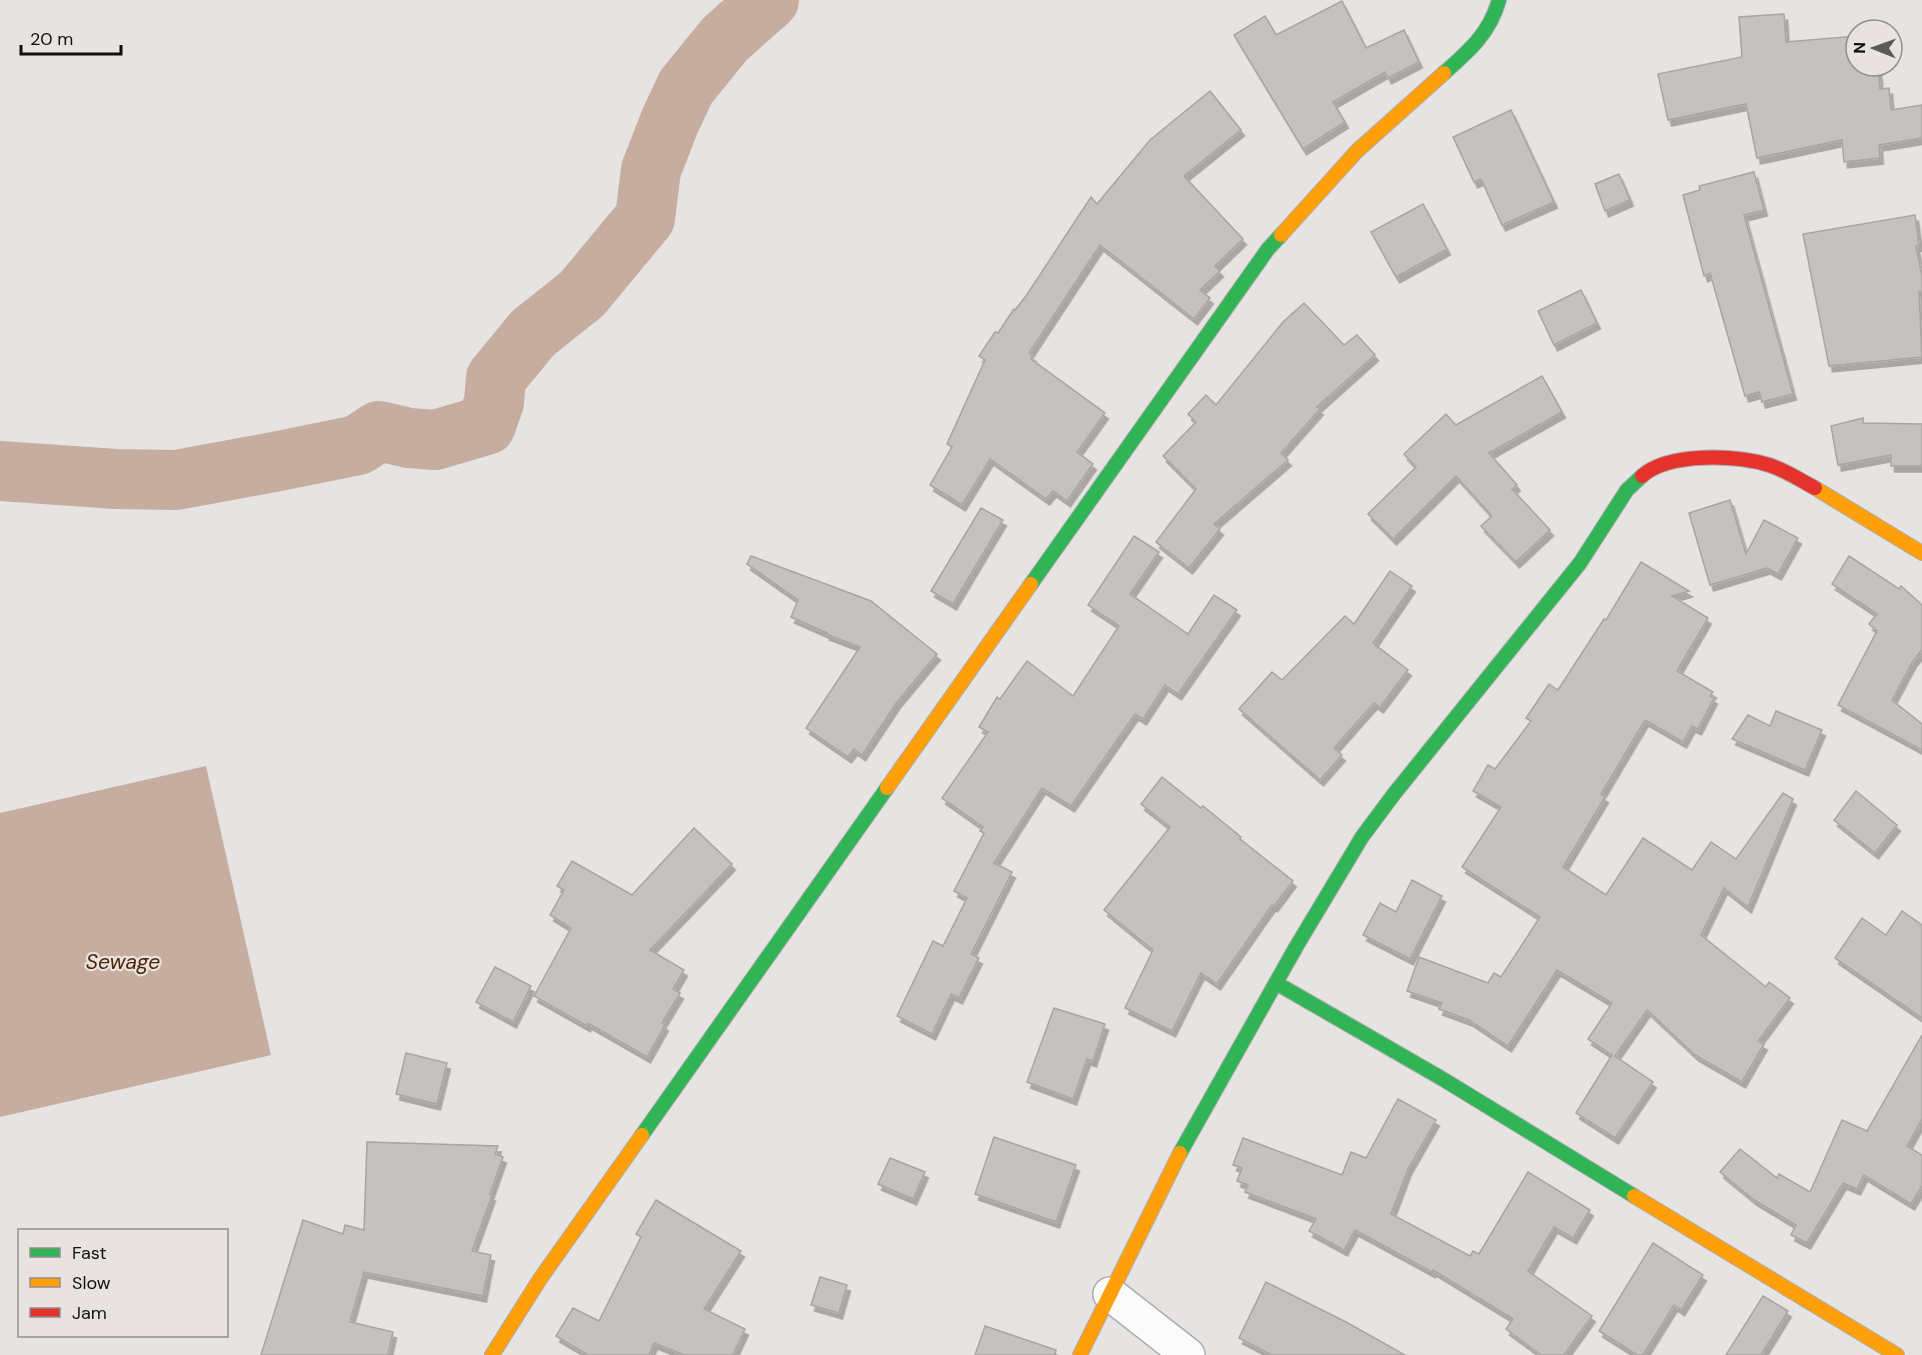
<svg xmlns="http://www.w3.org/2000/svg" width="1922" height="1355" font-family="'DM Sans',sans-serif">
<style>
.water{fill:#c6ada0}
.lines{fill:none;stroke-linecap:round;stroke-linejoin:round}
.river{stroke:#c6ada0;stroke-width:60}
.building{fill:#c4c2c1;stroke:#a7a5a3;stroke-width:1.5;filter:url(#shadow)}
.street-casing{stroke:#aeacaa;stroke-width:36}
.fast-casing{stroke:#aeacaa;stroke-width:16}
.slow-casing{stroke:#aeacaa;stroke-width:16}
.jam-casing{stroke:#aeacaa;stroke-width:16}
.street{stroke:#fbfbfb;stroke-width:33}
.fast{stroke:#30b455;stroke-width:14}
.slow{stroke:#ff9f0a;stroke-width:14}
.jam{stroke:#e5322d;stroke-width:14}
.labels{text-anchor:middle;dominant-baseline:central;stroke-width:4.5;stroke-linejoin:round;paint-order:stroke}
.water-label{font-size:21px;font-style:italic;fill:#4f2201;stroke:#e8e3e0}
</style>
<defs>
<filter id="shadow"><feDropShadow dx="3.5" dy="6" stdDeviation="0" flood-color="#0004"/></filter>
</defs>
<rect width="100%" height="100%" fill="#e6e4e2"/>
<path class="water" d="M206,766l65,289 -271,62v-304z"/>
<g class="lines">
<path class="river" d="M0,471l116,8 60,1 98,-18 84,-17 21,-14 30,7 26,2 51,-15 8,-23 2,-24 37,-45 49,-39 63,-76 6,-48 19,-49 16,-34 39,-48 44,-39"/>
</g>
<g class="building">
<path d="M1342,1l24,47 38,-18 15,32 -31,16 -3,-6 -52,30 12,20 -42,27 -69,-114 31,-19 11,19z"/>
<path d="M1784,14l2,28 70,-6v30h22l2,23 9,-1 2,22 31,-5v33l-43,7 1,13 -36,4 -2,-22 -85,18 -11,-54 -78,16 -10,-46 84,-17 -3,-40z"/>
<path d="M1210,91l31,39 -57,46 59,63 -28,27 5,5 -20,19 10,8 -16,21 -94,-74 -71,108 4,3 -2,3 74,54 -28,39 16,12 -26,37 -14,-10 -7,8 -56,-40 -28,46 -32,-20 22,-38 -5,-3 38,-84 -6,-4 16,-24 3,1 16,-24 1,1 11,-14 65,-99 6,7 53,-64z"/>
<path d="M1511,110l43,92 -52,23 -21,-46 -7,3 -21,-45z"/>
<path d="M1754,172l10,38 -20,5 49,179 -31,8 -3,-10 -14,4 -35,-123 -6,3 -21,-81 17,-5 -1,-4z"/>
<path d="M1619,174l11,26 -25,11 -10,-27z"/>
<path d="M1423,204l24,45 -51,28 -25,-45z"/>
<path d="M1915,215l4,30 -3,1 6,31v14l-3,1 3,65 -93,9 -26,-132z"/>
<path d="M1581,290l16,33 -43,22 -16,-34z"/>
<path d="M1304,303l40,42 13,-10 18,20 -58,52 3,2 -39,44 7,7 -74,64 6,5 -31,39 -33,-26 40,-53 -33,-33 33,-34 -8,-8 18,-19 10,10 67,-83z"/>
<path d="M1542,376l20,36 -73,41 28,32 -5,4 38,41 -34,32 -35,-36 11,-10 -36,-40 -63,63 -25,-25 48,-47 -12,-13 42,-40 10,11z"/>
<path d="M1863,418v5l59,1v42h-31v-11l-53,10 -7,-39z"/>
<path d="M1730,500l16,54 18,-34 34,18 -20,36 -11,-6 -57,17 -21,-72z"/>
<path d="M981,508l22,12 -50,84 -22,-13z"/>
<path d="M1134,536l25,16 -29,42 58,40 26,-39 23,15 -59,84 -13,-9 -22,34 -8,-5 -64,92 -29,-18 -48,75 18,9 -41,82 8,4 -20,40 -8,-4 -19,40 -35,-18 36,-75 10,5 24,-48 -13,-7 30,-58 -4,-2 3,-4 -41,-29 46,-66 -9,-5 18,-30 3,2 27,-38 46,35 46,-70 -31,-21z"/>
<path d="M751,556l120,45 66,53 -40,48 -35,53 -8,-6 -6,8 -42,-29 54,-81 -34,-13 1,-1 -36,-16 7,-17 -51,-36z"/>
<path d="M1849,556l50,33 2,-3 21,19v45l-9,11 -21,39 30,24v26l-84,-45 39,-74 -8,-7 8,-10 -45,-30z"/>
<path d="M1641,562l48,29 -17,5 36,22 -31,53 36,21 -3,4 4,2 -16,31 -6,-3 -9,16 -38,-22 -44,74 4,3 -42,70 43,28 37,-57 49,32 19,-28 25,17 47,-66 10,6 -45,108 -24,-19 -23,47 65,52 3,-5 21,16 -32,43 6,3 -22,38 -47,-27 -48,-45 -32,46 38,26 -38,56 -39,-25 36,-58 -24,-16 24,-36 -55,-33 -49,76 -39,-26 -30,-11 3,-6 -35,-12 12,-34 69,26 6,-10 7,4 39,-60 -78,-50 39,-60 -28,-16 15,-26 7,4 36,-48 -5,-3 23,-34 9,6 46,-71 2,1z"/>
<path d="M1390,571l22,15 -39,57 35,27 -28,37 -6,-4 -40,45 8,7 -22,25 -81,-71 33,-37 10,8 63,-64 9,8z"/>
<path d="M1776,711l46,19 -17,40 -73,-31 16,-24 22,11z"/>
<path d="M1162,777l39,31 2,-2 38,31 -1,2 53,42 -19,25 -2,-1 -55,79 -16,-11 -29,58 -47,-23 28,-58 -49,-40 66,-83 -29,-23z"/>
<path d="M1856,791l41,34 -22,28 -41,-33z"/>
<path d="M694,828l38,36 -82,86 34,20 -11,19 7,4 -18,30 3,2 -18,32 -59,-34 -1,3 -53,-30 37,-68 -21,-13 14,-25 -7,-4 15,-25 60,34z"/>
<path d="M1412,880l30,16 -32,63 -47,-24 17,-32 16,9z"/>
<path d="M1902,911l20,14v93l-87,-60 27,-40 24,17z"/>
<path d="M495,967l36,19 -18,36 -37,-20z"/>
<path d="M1054,1008l51,16 -12,37 -6,-2 -14,40 -46,-17z"/>
<path d="M1922,1035v84l-15,27 15,9v31l-11,18 -47,-29 -7,14 -14,-6 -36,60 -16,-8 5,-10 -42,-25 -34,-28 20,-23 37,29 2,-4 31,18 32,-72 25,11z"/>
<path d="M406,1053l41,10 -10,41 -41,-10z"/>
<path d="M1398,1099l38,21 -28,49 -17,45 79,42 3,-5 6,3 49,-82 62,38 -17,28 -19,-11 -26,44 64,45 -28,39h-23l-35,-26 7,-10 -80,-49 -1,2 -77,-42 -11,20 -35,-19 7,-12 -71,-27 3,-7 -11,-4 5,-13 -9,-3 10,-27 99,37 9,-23 15,6z"/>
<path d="M994,1137l82,28 -20,57 -81,-28z"/>
<path d="M367,1142l131,4 -3,8 8,3 -13,37 2,1 -20,56 19,4 -8,41 -119,-24 -14,50 43,10 -5,23h-127l42,-135 40,14 2,-9 19,5z"/>
<path d="M890,1158l35,14 -12,27 -35,-15z"/>
<path d="M656,1200l85,51 -37,58 41,20 -12,26h-49l-30,-12 -5,12h-61l-32,-19 17,-28 26,13 42,-84 -5,-3z"/>
<path d="M1653,1243l50,32 -22,35 -7,-5 -31,50h-6l-38,-24z"/>
<path d="M820,1277l27,8 -8,28 -28,-8z"/>
<path d="M1266,1282l80,40 59,33h-133l-33,-17z"/>
<path d="M1763,1296l25,15 -27,44h-35z"/>
<path d="M985,1326l71,24 -1,5h-80z"/>
</g>
<g class="lines">
<defs>
<path id="street" d="M1110,1294l78,61"/>
<g id="fast">
<path d="M1444,73c25,-22 46,-40 55,-73"/>
<path d="M1031,584l237,-335 13,-14"/>
<path d="M1276,983l165,95 193,118"/>
<path d="M642,1135l245,-347"/>
<path d="M1180,1153l116,-206 66,-110 32,-43 186,-231 47,-73 15,-14"/>
</g>
<g id="slow">
<path d="M1281,235l76,-84 87,-78"/>
<path d="M1815,488l107,65"/>
<path d="M887,788l144,-204"/>
<path d="M1634,1196l263,159"/>
<path d="M492,1355l48,-76 102,-144"/>
<path d="M1080,1355l100,-202"/>
</g>
<path id="jam" d="M1642,476c27,-24 94,-21 127,-11 16,5 31,15 46,23"/>
</defs>
<use href="#street" class="street-casing"/>
<use href="#fast" class="fast-casing"/>
<use href="#slow" class="slow-casing"/>
<use href="#jam" class="jam-casing"/>
<use href="#street" class="street"/>
<use href="#fast" class="fast"/>
<use href="#slow" class="slow"/>
<use href="#jam" class="jam"/>
</g>
<g class="labels">
<g class="water-label">
<text x="123" y="962">Sewage</text>
</g>
</g>
<rect x="18" y="1229" width="210" height="108" fill="#e8e3e0" stroke="#928e8c" stroke-width="1.5"/>
<rect x="30" y="1248" width="30" height="9" fill="#30b455" stroke="#928e8c" stroke-width="1.5"/>
<text x="72" y="1259" font-size="18" fill="#100f0e">Fast</text>
<rect x="30" y="1278" width="30" height="9" fill="#ff9f0a" stroke="#928e8c" stroke-width="1.5"/>
<text x="72" y="1289" font-size="18" fill="#100f0e">Slow</text>
<rect x="30" y="1308" width="30" height="9" fill="#e5322d" stroke="#928e8c" stroke-width="1.5"/>
<text x="72" y="1319" font-size="18" fill="#100f0e">Jam</text>
<g transform="translate(1874 48) rotate(271)"><circle r="28" fill="#e8e3e0" stroke="#928e8c" stroke-width="1.5"/>
<path d="M0-4.5L10 22L0 15L-10 22Z" fill="#5b5a58"/>
<text y="-9" font-size="16" font-weight="bold" text-anchor="middle" fill="#100f0e">N</text>
</g>
<path d="M21 45v9h100v-9" fill="none" stroke="#100f0e" stroke-width="3"/>
<text x="30" y="45" font-size="18" fill="#100f0e" stroke="#e8e3e0" stroke-width="4.5" paint-order="stroke">20 m</text>
</svg>
